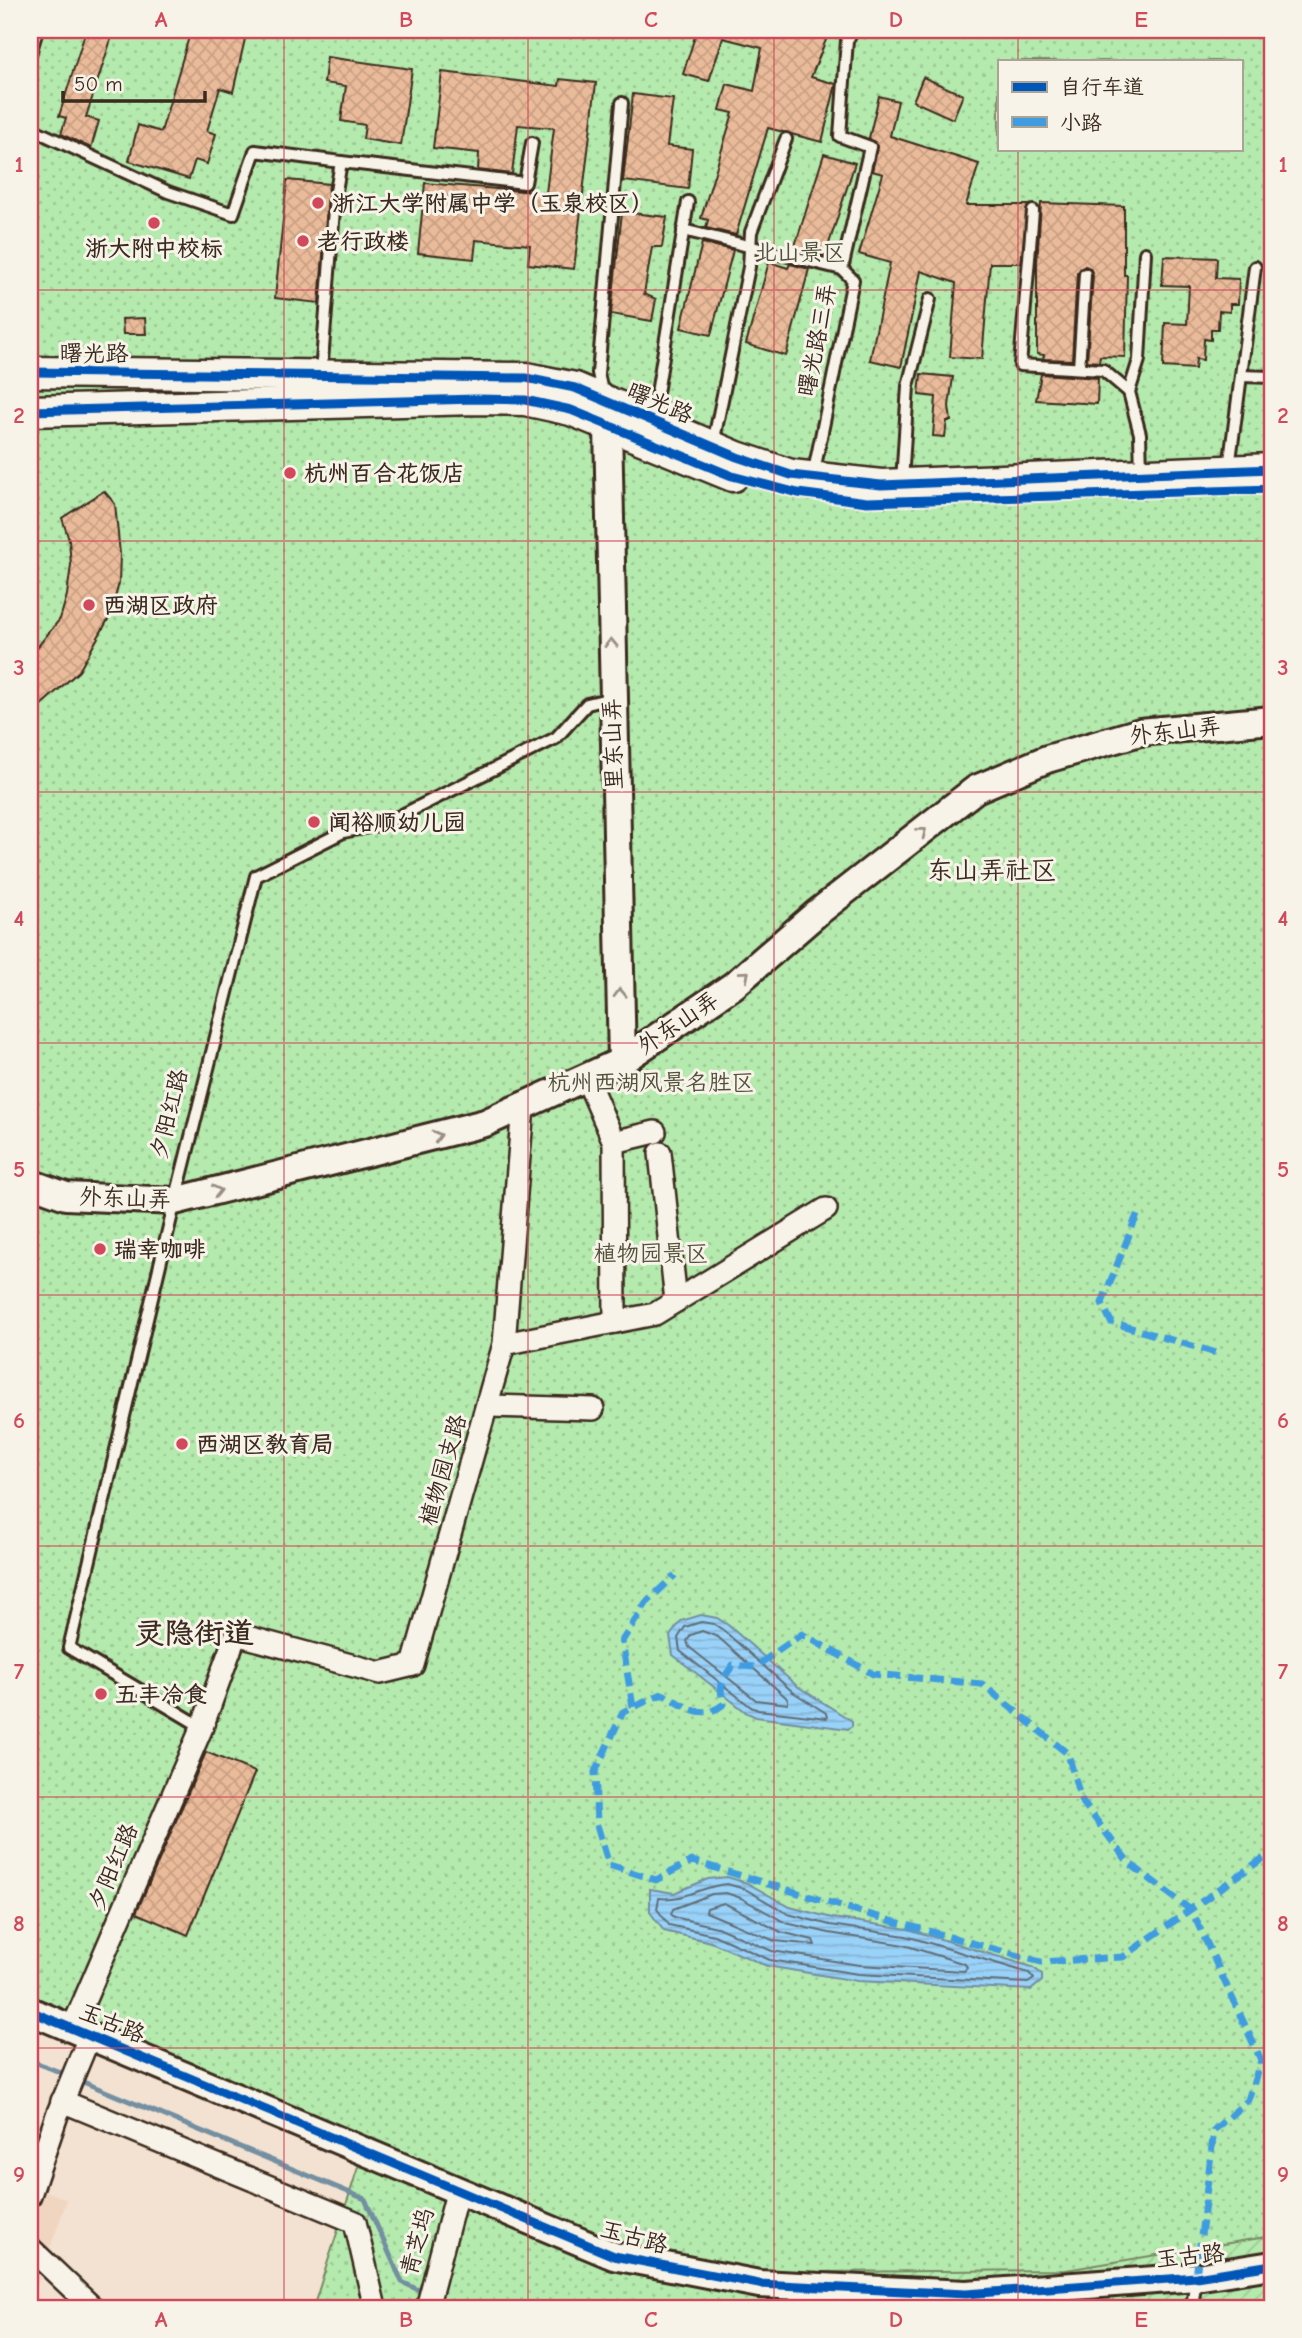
<svg xmlns="http://www.w3.org/2000/svg" width="1302" height="2338" font-family="'Comic Neue','LXGW WenKai TC',sans-serif">
<style>
.built{fill:#f0d6c0}
.park{fill:url(#park-dots);stroke:#788a66;stroke-width:2;fill-rule:evenodd}
.garden{fill:url(#garden-furrows);stroke:#788a66;stroke-width:2}
.water{fill:url(#water-rules);stroke:#738fa1;stroke-width:2}
.lines{fill:none;stroke-linecap:round;stroke-linejoin:round}
.shore{stroke:#616d76;stroke-width:2}
.stream{stroke:#738fa1;stroke-width:5}
.building{fill:url(#building-cross-hatch);stroke:#3b2a1e;stroke-width:2}
.service-casing{stroke:#3b2a1e;stroke-width:16}
.minor-casing{stroke:#3b2a1e;stroke-width:26}
.tertiary-casing{stroke:#3b2a1e;stroke-width:32}
.secondary-casing{stroke:#3b2a1e;stroke-width:35}
.service{stroke:#f7f3e8;stroke-width:10}
.minor{stroke:#f7f3e8;stroke-width:21}
.tertiary{stroke:#f7f3e8;stroke-width:26}
.secondary{stroke:#f7f3e8;stroke-width:30}
.quiet{stroke:#3f9ce0;stroke-width:7;stroke-dasharray:14 7;stroke-linecap:butt}
.cycleway-casing{stroke:#f7f3e8;stroke-width:13}
.cycleway{stroke:#0057b8;stroke-width:9}
.oneway{stroke:#998e83}
.grid{fill:none;stroke:#d1495b;stroke-width:2;stroke-opacity:0.55}
.poi-dot{fill:#d1495b;stroke:#f7f3e8;stroke-width:2.5}
.labels{text-anchor:middle;dominant-baseline:central;stroke-width:6;stroke-linejoin:round;paint-order:stroke}
.poi-label{font-size:23px;font-weight:bold;fill:#3b2a1e;stroke:#f7f3e8;text-anchor:start}
.park-label{font-size:23px;fill:#53503b;stroke:#f7f3e8}
.street-label{font-size:23px;fill:#3b2a1e;stroke:#f7f3e8}
.quarter-label{font-size:26px;fill:#3b2a1e;stroke:#f7f3e8}
.district-label{font-size:30px;font-weight:bold;fill:#3b2a1e;stroke:#f7f3e8}
.neatline{fill:none;stroke:#d1495b;stroke-width:2.5}
.grid-label{font-size:23px;text-anchor:middle;font-weight:bold;fill:#d1495b}
</style>
<defs>
<pattern id="park-dots" width="8" height="8" patternUnits="userSpaceOnUse" patternTransform="scale(1.75)"><rect width="8" height="8" fill="#b4eaad"/><path d="M2 2h.1M6 6h.1" fill="none" stroke="#9cc994" stroke-width="1.8" stroke-linecap="round"/></pattern>
<pattern id="garden-furrows" width="10" height="10" patternUnits="userSpaceOnUse" patternTransform="scale(1.75)"><rect width="10" height="10" fill="#b4eaad"/><path d="M-1 1l2-2M0 10L10 0M9 11l2-2" fill="none" stroke="#9cc994"/></pattern>
<pattern id="water-rules" width="6" height="5" patternUnits="userSpaceOnUse" patternTransform="scale(1.75)"><rect width="6" height="5" fill="#99d2f9"/><path d="M0 2.5h6" fill="none" stroke="#85b4d5"/></pattern>
<pattern id="building-cross-hatch" width="8" height="8" patternUnits="userSpaceOnUse" patternTransform="scale(1.75)"><rect width="8" height="8" fill="#eabb9a"/><path d="M0 0l8 8M0 8l8-8" fill="none" stroke="#caa184"/></pattern>
</defs>
<rect width="100%" height="100%" fill="#f3e2d1"/>
<filter id="ink" filterUnits="userSpaceOnUse"><feTurbulence type="fractalNoise" baseFrequency=".0143" numOctaves="2"/><feDisplacementMap in="SourceGraphic" scale="14" xChannelSelector="R" yChannelSelector="G"/><feConvolveMatrix kernelMatrix="1 2 1 2 8 2 1 2 1" color-interpolation-filters="sRGB"/></filter>
<g filter="url(#ink)">
<path class="built" d="M30,2184l37,16 -37,106z"/>
<path class="park" d="M30,30h1242v2278h-959l48,-150 -331,-143zM999,61h242v88h-242z"/>
<path class="garden" d="M1272,2236v72h-444l-3,-36 241,-2z"/>
<g class="water">
<path d="M701,1615l16,3 11,7 69,61 55,35v5l-4,3 -92,-12 -9,-4 -74,-58 -3,-19 11,-15z"/>
<path d="M727,1877l20,6 43,24 42,11 76,11 124,38 10,7v7l-11,9 -174,-9 -90,-15 -56,-24 -47,-11 -14,-19v-23l24,4 34,-14z"/>
</g>
<g class="lines">
<g class="shore">
<path d="M701,1622l13,2 9,6 70,62 33,21 1,5 -69,-8 -7,-3 -71,-56 -2,-13 7,-11z"/>
<path d="M702,1631l16,6 70,62v5l-32,-4 -67,-53 -2,-6 4,-6z"/>
<path d="M727,1884l18,5 43,25 42,11 76,11 123,37 5,6 -6,4 -170,-9 -88,-14 -56,-25 -45,-10 -12,-16 2,-11c26,3 42,-12 68,-14z"/>
<path d="M726,1893l15,5 45,25 43,10 75,12 61,19 2,4 -3,3 -105,-6 -87,-14 -55,-24 -43,-10 -3,-3 2,-5 39,-15z"/>
<path d="M724,1903l57,29 32,8 2,5 -40,-4 -69,-29 1,-4z"/>
</g>
<g class="stream">
<path d="M30,2060l37,15"/>
<path d="M76,2079l289,120 37,83 25,12"/>
<path d="M436,2299l19,9"/>
</g>
</g>
<g class="building">
<path d="M86,30h28l-28,87 13,4 -8,27 -30,-14 5,-16 -7,-2z"/>
<path d="M191,30h56l-14,62 -13,-4 -13,43 9,3 -9,30 -12,-4 -6,19 -60,-18 9,-36 23,7z"/>
<path d="M697,30h133l-19,47 25,7 -14,58 -54,-14 -32,107 -30,-7 2,-8 -7,-2 32,-105 -13,-3 7,-26 27,7 8,-43 -39,-10 -14,43 -26,-7z"/>
<path d="M327,57l85,12 -11,76 -38,-6 2,-14 -24,-4 5,-35 -22,-3z"/>
<path d="M442,72l117,14 1,-7 36,4 -22,186 -46,-5 2,-19 -54,-5 -2,19 -56,-6 7,-70 121,10 8,-65 -36,-3 -6,49 -34,-4 1,-17 -46,-5z"/>
<path d="M923,77l40,18 -10,24 -40,-18z"/>
<path d="M633,94l40,5 -6,47 25,3 -4,40 -65,-8z"/>
<path d="M879,96l19,5 -8,35 89,28 -13,41h62l-7,58h-31l-8,96 -32,-2 6,-74 -35,-12 -20,96 -31,-7 20,-97 -31,-9 24,-80 -11,-3 6,-25 -9,-8z"/>
<path d="M824,154l31,9 -30,93 -31,-7z"/>
<path d="M287,180l42,4 -10,119 -44,-5z"/>
<path d="M1041,203l83,3v69h3l-2,82 -25,-1 -1,6 -12,-1 6,-86 -3,-7 -5,-2 -8,7 -5,87 -29,-1 1,-4 -7,-1v-91z"/>
<path d="M622,212l45,5 -5,30h-10l-8,47 12,5 -4,22 -41,-7z"/>
<path d="M702,243l31,7 -22,85 -30,-7z"/>
<path d="M1164,256l53,2 -1,20 23,1 -1,25h-8v8l-11,-1 -1,18h-7v11l-7,-1 -1,21 -7,-1 -1,10 -32,-2 2,-44 22,1 2,-38 -27,-1z"/>
<path d="M769,262l19,6 2,-4 19,5 -23,87 -40,-12z"/>
<path d="M145,318l1,16h-23l-1,-15z"/>
<path d="M921,374l32,3 -4,29 2,15h-4l-2,16 -12,-1 3,-39 -17,-2z"/>
<path d="M1041,374l57,4 -1,26 -61,-4z"/>
<path d="M104,491l11,13 5,50 -1,29 -9,33 -31,55 -49,44v-59l30,-37 7,-24 4,-30 -2,-25 -7,-22z"/>
<path d="M206,1752l49,20 -67,163 -52,-22z"/>
</g>
<g class="lines">
<defs>
<g id="service">
<path d="M30,54l7,-24"/>
<path d="M30,128l138,64 65,22 22,-63 86,11"/>
<path d="M1033,211l-13,154 83,5 26,22"/>
<path d="M683,230l159,39"/>
<path d="M1079,368l6,-94"/>
<path d="M321,374l14,-177 6,-35 184,21 7,-40"/>
<path d="M1241,376l31,1"/>
<path d="M603,396l-5,-23 24,-270"/>
<path d="M653,418l35,-216"/>
<path d="M713,444l36,-177 2,-35 35,-93"/>
<path d="M1229,468l26,-201"/>
<path d="M1141,472l-1,-38 -11,-42 10,-32 6,-107"/>
<path d="M813,476l40,-196 -11,-11 28,-122 -30,-11 7,-96 7,-10"/>
<path d="M902,482l6,-96 22,-87"/>
<path d="M202,1727l-133,-79 106,-447 81,-325 87,-44 41,-8 172,-86 31,-34 25,-6"/>
<path d="M1192,2308l4,-31"/>
</g>
<g id="minor">
<path d="M586,1077l28,65 1,180"/>
<path d="M614,1142l41,-10"/>
<path d="M660,1153l16,148"/>
<path d="M504,1344l151,-30 171,-105"/>
<path d="M489,1406l104,3"/>
<path d="M73,2027l129,-300 34,-93 144,39 33,-8 91,-321 19,-238"/>
<path d="M62,2101l293,121 20,86"/>
<path d="M30,2195l27,-80 33,-80"/>
<path d="M30,2248l63,60"/>
<path d="M427,2308l31,-119"/>
</g>
<g id="tertiary">
<path d="M608,427l14,634"/>
<path d="M30,1183l36,13 109,5 310,-78 137,-62 112,-76 83,-72 159,-124 71,-30 93,-27 132,-12"/>
<path d="M30,2011l584,245 145,28 207,10 230,-17 76,-12"/>
</g>
<g id="secondary">
<path d="M30,372l496,6 49,10 162,69 54,18 90,10 391,-16"/>
<path d="M30,411l446,-12 49,1 46,10 162,66"/>
</g>
</defs>
<use href="#service" class="service-casing"/>
<use href="#minor" class="minor-casing"/>
<use href="#tertiary" class="tertiary-casing"/>
<use href="#secondary" class="secondary-casing"/>
<use href="#service" class="service"/>
<use href="#minor" class="minor"/>
<use href="#tertiary" class="tertiary"/>
<use href="#secondary" class="secondary"/>
<g class="quiet">
<path d="M1137,1215l-35,88 9,19 105,31"/>
<path d="M1268,1370l4,-12"/>
<path d="M633,1707l-11,-66 25,-39 28,-27"/>
<path d="M1196,2277l18,-147 34,-30 13,-40 -69,-149 -63,-48 -48,-63 -13,-46 -86,-70 -109,-10 -71,-40 -47,33 -22,-2c-11,15 -15,20 -9,39 -23,18 -39,1 -62,-10l-39,18 -28,60 2,53 12,40 47,15 36,-19 189,57 160,44 82,-5 149,-105"/>
</g>
<defs>
<g id="cycleway">
<path d="M30,372l496,6 49,10 162,69 54,18 90,10 391,-16"/>
<path d="M30,411l446,-12 49,1 46,10 161,66 66,17 69,9 405,-13"/>
<path d="M30,2011l584,245 145,28 207,10 230,-17 76,-12"/>
</g>
</defs>
<use href="#cycleway" class="cycleway-casing"/>
<use href="#cycleway" class="cycleway"/>
</g>
<defs><path id="oneway-chevron" d="M-2-3.5L2.5 0L-2 3.5" fill="none" stroke-width="1.6" stroke-linecap="round" stroke-linejoin="round" transform="scale(1.75)"/></defs>
<g class="oneway">
<use href="#oneway-chevron" transform="translate(611 643) rotate(-91)"/>
<use href="#oneway-chevron" transform="translate(922 832) rotate(-38)"/>
<use href="#oneway-chevron" transform="translate(745 975) rotate(-41)"/>
<use href="#oneway-chevron" transform="translate(620 993) rotate(-92)"/>
<use href="#oneway-chevron" transform="translate(437 1136) rotate(-15)"/>
<use href="#oneway-chevron" transform="translate(217 1191) rotate(-13)"/>
</g>
</g>
<path class="grid" d="M284,30v2278M528,30v2278M774,30v2278M1018,30v31M1018,149v2159M30,290h1242M30,541h1242M30,792h1242M30,1043h1242M30,1295h1242M30,1546h1242M30,1797h1242M30,2048h1242"/>
<g class="poi-dot">
<circle cx="318" cy="203" r="7"/>
<circle cx="154" cy="223" r="7"/>
<circle cx="303" cy="241" r="7"/>
<circle cx="290" cy="473" r="7"/>
<circle cx="89" cy="605" r="7"/>
<circle cx="314" cy="822" r="7"/>
<circle cx="100" cy="1249" r="7"/>
<circle cx="182" cy="1444" r="7"/>
<circle cx="101" cy="1694" r="7"/>
</g>
<g class="labels">
<g class="poi-label">
<text x="332" y="203">浙江大学附属中学（玉泉校区）</text>
<text x="317" y="241">老行政楼</text>
<text x="154" y="248" text-anchor="middle">浙大附中校标</text>
<text x="304" y="473">杭州百合花饭店</text>
<text x="103" y="605">西湖区政府</text>
<text x="328" y="822">闻裕顺幼儿园</text>
<text x="114" y="1249">瑞幸咖啡</text>
<text x="196" y="1444">西湖区教育局</text>
<text x="115" y="1694">五丰冷食</text>
</g>
<g class="park-label">
<text x="800" y="252">北山景区</text>
<text x="651" y="1082">杭州西湖风景名胜区</text>
<text x="651" y="1253">植物园景区</text>
</g>
<g class="street-label">
<text transform="translate(817 340) rotate(-79)">曙光路三弄</text>
<text x="94" y="353">曙光路</text>
<text transform="translate(660 403) rotate(23)">曙光路</text>
<text transform="translate(1175 731) rotate(-7)">外东山弄</text>
<text transform="translate(613 744) rotate(-92)">里东山弄</text>
<text transform="translate(678 1023) rotate(-34)">外东山弄</text>
<text transform="translate(169 1114) rotate(-76)">夕阳红路</text>
<text transform="translate(125 1198) rotate(2)">外东山弄</text>
<text transform="translate(443 1470) rotate(-74)">植物园支路</text>
<text transform="translate(113 1867) rotate(-67)">夕阳红路</text>
<text transform="translate(112 2023) rotate(22)">玉古路</text>
<text transform="translate(634 2237) rotate(15)">玉古路</text>
<text transform="translate(417 2242) rotate(-75)">青芝坞</text>
<text transform="translate(1190 2256) rotate(-6)">玉古路</text>
</g>
<g class="quarter-label">
<text x="992" y="871">东山弄社区</text>
</g>
<g class="district-label">
<text x="194" y="1633">灵隐街道</text>
</g>
</g>
<rect width="1302" height="2338" fill="none" stroke="#f7f3e8" stroke-width="77"/>
<rect x="998" y="60" width="245" height="91" fill="#f7f3e8" stroke="#aca397" stroke-width="2"/>
<rect x="1012" y="82" width="35" height="10" fill="#0057b8" stroke="#aca397" stroke-width="2"/>
<text x="1060" y="94" font-size="21" fill="#3b2a1e">自行车道</text>
<rect x="1012" y="117" width="35" height="10" fill="#3f9ce0" stroke="#aca397" stroke-width="2"/>
<text x="1060" y="130" font-size="21" fill="#3b2a1e">小路</text>
<path d="M63 91v10h142v-10" fill="none" stroke="#3b2a1e" stroke-width="3.5"/>
<text x="74" y="91" font-size="21" fill="#3b2a1e" stroke="#f7f3e8" stroke-width="5" paint-order="stroke">50 m</text>
<rect x="38" y="38" width="1226" height="2262" class="neatline"/>
<g class="grid-label">
<text x="161" y="27">A</text>
<text x="406" y="27">B</text>
<text x="651" y="27">C</text>
<text x="896" y="27">D</text>
<text x="1141" y="27">E</text>
<text x="19" y="172">1</text>
<text x="1283" y="172">1</text>
<text x="19" y="423">2</text>
<text x="1283" y="423">2</text>
<text x="19" y="675">3</text>
<text x="1283" y="675">3</text>
<text x="19" y="926">4</text>
<text x="1283" y="926">4</text>
<text x="19" y="1177">5</text>
<text x="1283" y="1177">5</text>
<text x="19" y="1428">6</text>
<text x="1283" y="1428">6</text>
<text x="19" y="1679">7</text>
<text x="1283" y="1679">7</text>
<text x="19" y="1931">8</text>
<text x="1283" y="1931">8</text>
<text x="19" y="2182">9</text>
<text x="1283" y="2182">9</text>
<text x="161" y="2327">A</text>
<text x="406" y="2327">B</text>
<text x="651" y="2327">C</text>
<text x="896" y="2327">D</text>
<text x="1141" y="2327">E</text>
</g>
</svg>
